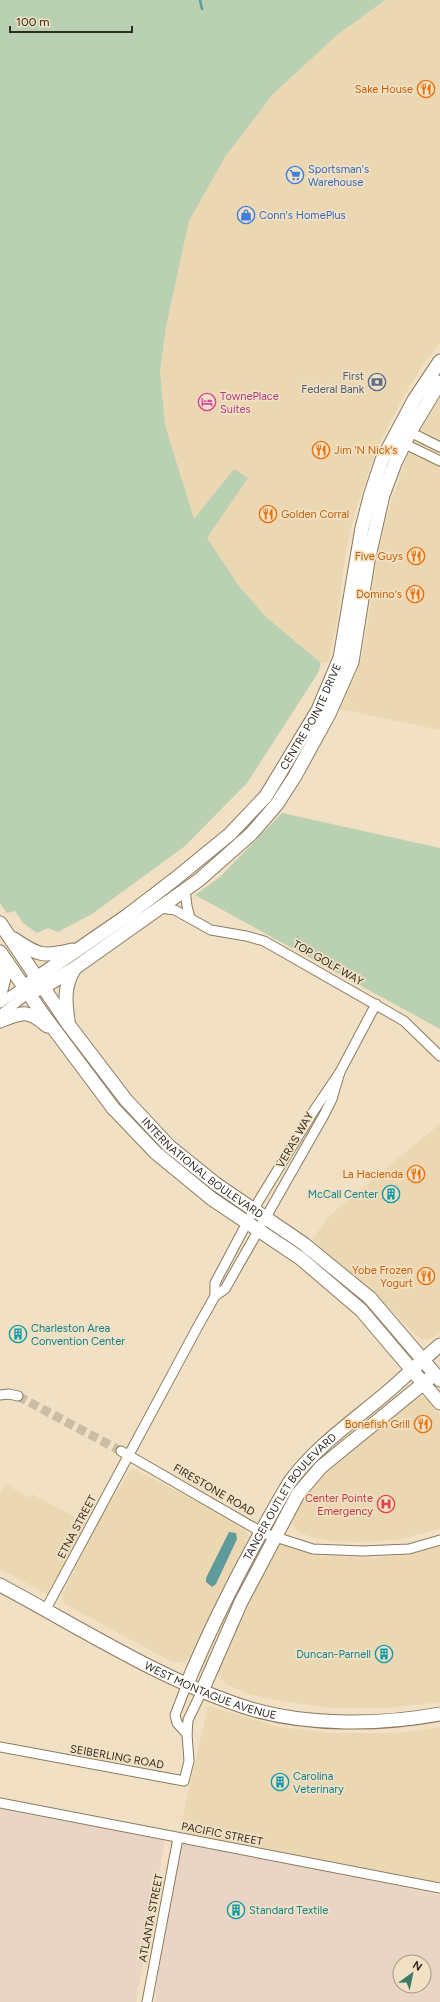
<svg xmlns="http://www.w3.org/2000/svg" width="440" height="2002" font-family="Figtree,sans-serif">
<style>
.built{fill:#ecd7b3}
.industrial{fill:#e9d4c6;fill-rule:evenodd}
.green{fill:#bad0b3}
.water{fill:#609b9b}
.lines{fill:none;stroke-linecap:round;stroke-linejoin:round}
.stream{stroke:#609b9b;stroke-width:2.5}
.street-tunnel{stroke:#cbbca2;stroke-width:9;stroke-dasharray:9 4.5;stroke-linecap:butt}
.street-casing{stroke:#8a7b60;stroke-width:11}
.secondary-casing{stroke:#8a7b60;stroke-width:15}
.street{stroke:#fff;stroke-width:9}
.secondary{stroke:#fff;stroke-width:13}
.labels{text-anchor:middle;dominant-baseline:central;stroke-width:3.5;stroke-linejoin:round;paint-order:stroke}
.food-label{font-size:11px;fill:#c56008;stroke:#f1e0c3;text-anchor:end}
.shop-label{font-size:11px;fill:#366cbe;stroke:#f1e0c3;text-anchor:start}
.service-label{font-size:11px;fill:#4e5e75;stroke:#f1e0c3;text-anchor:end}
.hotel-label{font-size:11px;fill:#b23c85;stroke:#f1e0c3;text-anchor:start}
.street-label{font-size:11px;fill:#312b20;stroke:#f1e0c3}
.culture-label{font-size:11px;fill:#0d838f;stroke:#f1e0c3;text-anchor:start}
.health-label{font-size:11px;fill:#be3a42;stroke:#f1e0c3;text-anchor:end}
</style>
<rect width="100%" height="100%" fill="#f1e0c3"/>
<g class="built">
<path d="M385,0h55v343l-16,21 -18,28 -24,47 -11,26 -17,51 -8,34 -9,72 -9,41h-7l-55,-46 -24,-27 -48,-70 -29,-95 -5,-54 6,-44 23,-106 36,-64 48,-63 63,-58z"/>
<path d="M440,397v333l-100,-21 14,-30 8,-24 8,-46 2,-22 13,-66 21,-62 16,-32z"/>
<path d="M440,1124v208l-7,6 -7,2 -5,-1 -6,-4 -39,-41 -64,-54 17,-24z"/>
<path d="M421,1397h6l13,18v114l-42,11 -42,2 -25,-1 -20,-4 -15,-6 -4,-8 -3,-1 14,-24 22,-27 89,-73z"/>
<path d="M134,1469l93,48 17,11 5,8 -23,45 -33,72 -9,9h-12l-107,-58 -3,-9 35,-72 33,-52z"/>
<path d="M5,1484l25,14 2,-4 52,28 -3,6 4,10 -31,60 -54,-29v-76z"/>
<path d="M280,1544l34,11 60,3 33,-3 33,-10v157l-50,6h-60l-55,-8 -26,-6 -24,-10 -7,-12 1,-8 15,-34 41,-82z"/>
<path d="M208,1706l71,21 50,6h72l39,-6v161l-262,-50z"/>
</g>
<g class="industrial">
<path d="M0,1804l165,36 -29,162h-136z"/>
<path d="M183,1841l257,54v107h-285l3,-30zM400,1962h24v24h-24z"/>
</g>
<g class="green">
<path d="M0,0h385l-49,36 -63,58 -48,63 -36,64 -23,106 -6,44 5,54 29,94 40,-50 14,9 -41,60 32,48 27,31 55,46 -3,10 -71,110 -62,63 -93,68 -34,18 -10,-4 -11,5 -14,-10 -8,-12 -8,2 -7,-10z"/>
<path d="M282,813l158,35v181l-245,-134 25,-18z"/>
</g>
<path class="water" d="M229,1532l7,1 1,6 -21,45 -4,3 -6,-5v-4z"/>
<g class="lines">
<path class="stream" d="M200,0l2,9"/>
<path class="street-tunnel" d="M18,1396l103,55"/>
<defs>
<g id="street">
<path d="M406,432h4l30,15"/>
<path d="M401,439l4,5 35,17"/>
<path d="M185,890l2,16 3,12"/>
<path d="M160,908l15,2 36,20 35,6 18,5 140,80 36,35"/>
<path d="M0,1003l25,-17"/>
<path d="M0,1015l29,-22"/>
<path d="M215,1296v-13l43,-81 57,-93 25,-37 36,-68"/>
<path d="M0,1395l9,-1 9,2"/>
<path d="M121,1451l142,82 50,16 50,2 46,-2 31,-9"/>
<path d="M46,1609l151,-281 18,-32 10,-7 99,-174 8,-16 8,-27"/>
<path d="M187,1734l-10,-11 -2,-8 12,-31"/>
<path d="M0,1747l184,34 5,-20 -2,-27 1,-14 14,-29"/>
<path d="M0,1803l440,85"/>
<path d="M147,2002l31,-164"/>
</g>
<g id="secondary">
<path id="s1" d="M0,923l68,101 58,76 43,46 47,38 88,60 66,54 70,82"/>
<path d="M14,939c25,17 29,18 58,11"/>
<path d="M0,952l42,61 71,95 43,45 56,46 88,59 61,52 79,93"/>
<path d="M0,966l4,12 -4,16"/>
<path id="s2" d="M25,986l103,-71 47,-36 55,-45 36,-38 52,-86 22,-52 22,-130 9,-35 11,-33 32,-60 26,-39"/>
<path d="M29,993l15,-6 31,-19 124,-88 53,-47 25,-29 18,-28 34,-62 23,-52 16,-101 15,-66 12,-32 15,-31 30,-50"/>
<path d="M68,1020c-3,-20 -4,-35 7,-52"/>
<path d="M0,1021c22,-9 28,-12 47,5"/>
<path id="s3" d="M0,1585c79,42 166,98 251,124 58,17 130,16 189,5"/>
<path id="s4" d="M187,1684c29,-70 64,-136 102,-201 26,-36 63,-61 96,-89 19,-16 36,-33 55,-49"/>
<path d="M202,1691l39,-89 57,-108 23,-27 109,-89"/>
</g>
</defs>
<use href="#street" class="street-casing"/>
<use href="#secondary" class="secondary-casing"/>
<use href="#street" class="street"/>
<use href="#secondary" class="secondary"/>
</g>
<defs>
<symbol id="restaurant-ring" viewBox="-11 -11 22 22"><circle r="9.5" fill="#f1e0c3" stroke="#e8710a" stroke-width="1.5"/><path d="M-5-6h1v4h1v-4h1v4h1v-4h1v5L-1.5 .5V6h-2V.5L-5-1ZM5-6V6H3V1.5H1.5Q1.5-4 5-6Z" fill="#e8710a"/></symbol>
<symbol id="supermarket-ring" viewBox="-11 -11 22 22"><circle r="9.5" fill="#f1e0c3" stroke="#3f7fe0" stroke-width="1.5"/><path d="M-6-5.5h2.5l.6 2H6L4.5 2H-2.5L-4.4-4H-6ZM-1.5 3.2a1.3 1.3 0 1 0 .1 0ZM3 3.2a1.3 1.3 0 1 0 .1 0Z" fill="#3f7fe0"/></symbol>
<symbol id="shop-ring" viewBox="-11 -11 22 22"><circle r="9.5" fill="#f1e0c3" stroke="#3f7fe0" stroke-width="1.5"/><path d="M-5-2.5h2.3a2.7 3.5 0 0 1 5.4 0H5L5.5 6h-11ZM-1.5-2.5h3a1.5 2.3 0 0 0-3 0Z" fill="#3f7fe0"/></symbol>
<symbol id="bank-ring" viewBox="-11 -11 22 22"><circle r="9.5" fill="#f1e0c3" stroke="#5c6f8a" stroke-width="1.5"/><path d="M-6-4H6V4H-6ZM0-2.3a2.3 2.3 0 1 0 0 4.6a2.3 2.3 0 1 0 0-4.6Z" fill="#5c6f8a"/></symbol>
<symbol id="hotel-ring" viewBox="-11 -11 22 22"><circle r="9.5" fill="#f1e0c3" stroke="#d1479c" stroke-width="1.5"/><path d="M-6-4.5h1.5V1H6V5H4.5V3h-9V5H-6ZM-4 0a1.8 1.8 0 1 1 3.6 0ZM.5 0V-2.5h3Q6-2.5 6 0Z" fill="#d1479c"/></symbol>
<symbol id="building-ring" viewBox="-11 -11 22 22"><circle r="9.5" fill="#f1e0c3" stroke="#0f9aa8" stroke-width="1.5"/><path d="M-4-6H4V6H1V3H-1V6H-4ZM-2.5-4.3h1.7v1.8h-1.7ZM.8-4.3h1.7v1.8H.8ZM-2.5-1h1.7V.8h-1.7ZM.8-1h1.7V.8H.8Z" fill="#0f9aa8"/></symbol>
<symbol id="hospital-ring" viewBox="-11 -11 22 22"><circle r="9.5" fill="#f1e0c3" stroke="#e0444e" stroke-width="1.5"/><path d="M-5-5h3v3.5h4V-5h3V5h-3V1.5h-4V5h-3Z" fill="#e0444e"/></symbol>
</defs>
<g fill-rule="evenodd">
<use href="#restaurant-ring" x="416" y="79" width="20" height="20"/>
<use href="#supermarket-ring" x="285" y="165" width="20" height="20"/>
<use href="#shop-ring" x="236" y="205" width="20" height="20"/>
<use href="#bank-ring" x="367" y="372" width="20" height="20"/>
<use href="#hotel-ring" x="197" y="392" width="20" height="20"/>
<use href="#restaurant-ring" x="311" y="440" width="20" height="20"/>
<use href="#restaurant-ring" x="258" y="504" width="20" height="20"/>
<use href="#restaurant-ring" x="406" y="546" width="20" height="20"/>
<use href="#restaurant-ring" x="405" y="584" width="20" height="20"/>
<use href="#restaurant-ring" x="406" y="1164" width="20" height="20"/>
<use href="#building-ring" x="381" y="1184" width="20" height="20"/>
<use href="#restaurant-ring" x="416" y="1266" width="20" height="20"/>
<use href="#building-ring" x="8" y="1324" width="20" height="20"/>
<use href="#restaurant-ring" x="413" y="1414" width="20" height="20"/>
<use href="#hospital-ring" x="376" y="1494" width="20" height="20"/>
<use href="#building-ring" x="374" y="1644" width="20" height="20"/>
<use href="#building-ring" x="270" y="1772" width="20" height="20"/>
<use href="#building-ring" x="226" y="1900" width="20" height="20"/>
</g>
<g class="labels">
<g class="food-label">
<text x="413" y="89">Sake House</text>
<text x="334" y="450" text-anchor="start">Jim 'N Nick's</text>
<text x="281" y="514" text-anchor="start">Golden Corral</text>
<text x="403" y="556">Five Guys</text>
<text x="402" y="594">Domino's</text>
<text x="403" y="1174">La Hacienda</text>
<text x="413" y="1270">Yobe Frozen<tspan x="413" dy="13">Yogurt</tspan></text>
<text x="410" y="1424">Bonefish Grill</text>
</g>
<g class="shop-label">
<text x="308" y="169">Sportsman's<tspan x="308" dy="13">Warehouse</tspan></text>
<text x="259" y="215">Conn's HomePlus</text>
</g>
<g class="service-label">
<text x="364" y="376">First<tspan x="364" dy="13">Federal Bank</tspan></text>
</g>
<g class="hotel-label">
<text x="220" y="396">TownePlace<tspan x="220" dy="13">Suites</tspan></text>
</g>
<g class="street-label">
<text stroke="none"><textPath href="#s2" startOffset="399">CENTRE POINTE DRIVE</textPath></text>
<text transform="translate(328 963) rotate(30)">TOP GOLF WAY</text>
<text transform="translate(295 1140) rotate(-60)">VERAS WAY</text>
<text stroke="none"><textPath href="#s1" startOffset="320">INTERNATIONAL BOULEVARD</textPath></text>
<text transform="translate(214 1490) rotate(30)">FIRESTONE ROAD</text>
<text stroke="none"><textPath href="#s4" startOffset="215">TANGER OUTLET BOULEVARD</textPath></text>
<text transform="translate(77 1527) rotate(-62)">ETNA STREET</text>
<text stroke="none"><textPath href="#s3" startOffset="236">WEST MONTAGUE AVENUE</textPath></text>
<text transform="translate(117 1757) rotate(10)">SEIBERLING ROAD</text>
<text transform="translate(222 1834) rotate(11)">PACIFIC STREET</text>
<text transform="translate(151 1918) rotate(-79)">ATLANTA STREET</text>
</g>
<g class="culture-label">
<text x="378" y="1194" text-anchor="end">McCall Center</text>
<text x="31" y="1328">Charleston Area<tspan x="31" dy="13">Convention Center</tspan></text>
<text x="371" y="1654" text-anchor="end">Duncan-Parnell</text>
<text x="293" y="1776">Carolina<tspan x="293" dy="13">Veterinary</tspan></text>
<text x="249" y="1910">Standard Textile</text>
</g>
<g class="health-label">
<text x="373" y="1498">Center Pointe<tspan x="373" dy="13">Emergency</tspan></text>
</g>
</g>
<g transform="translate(412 1974) rotate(33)"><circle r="19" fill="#f1e0c3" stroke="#a49882"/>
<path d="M0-3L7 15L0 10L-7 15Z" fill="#3c7b68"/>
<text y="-6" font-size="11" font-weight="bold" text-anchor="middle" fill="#312b20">N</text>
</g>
<path d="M10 26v6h122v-6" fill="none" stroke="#312b20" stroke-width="2"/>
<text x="16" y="26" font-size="12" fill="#312b20" stroke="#f1e0c3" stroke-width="3" paint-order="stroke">100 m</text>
</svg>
